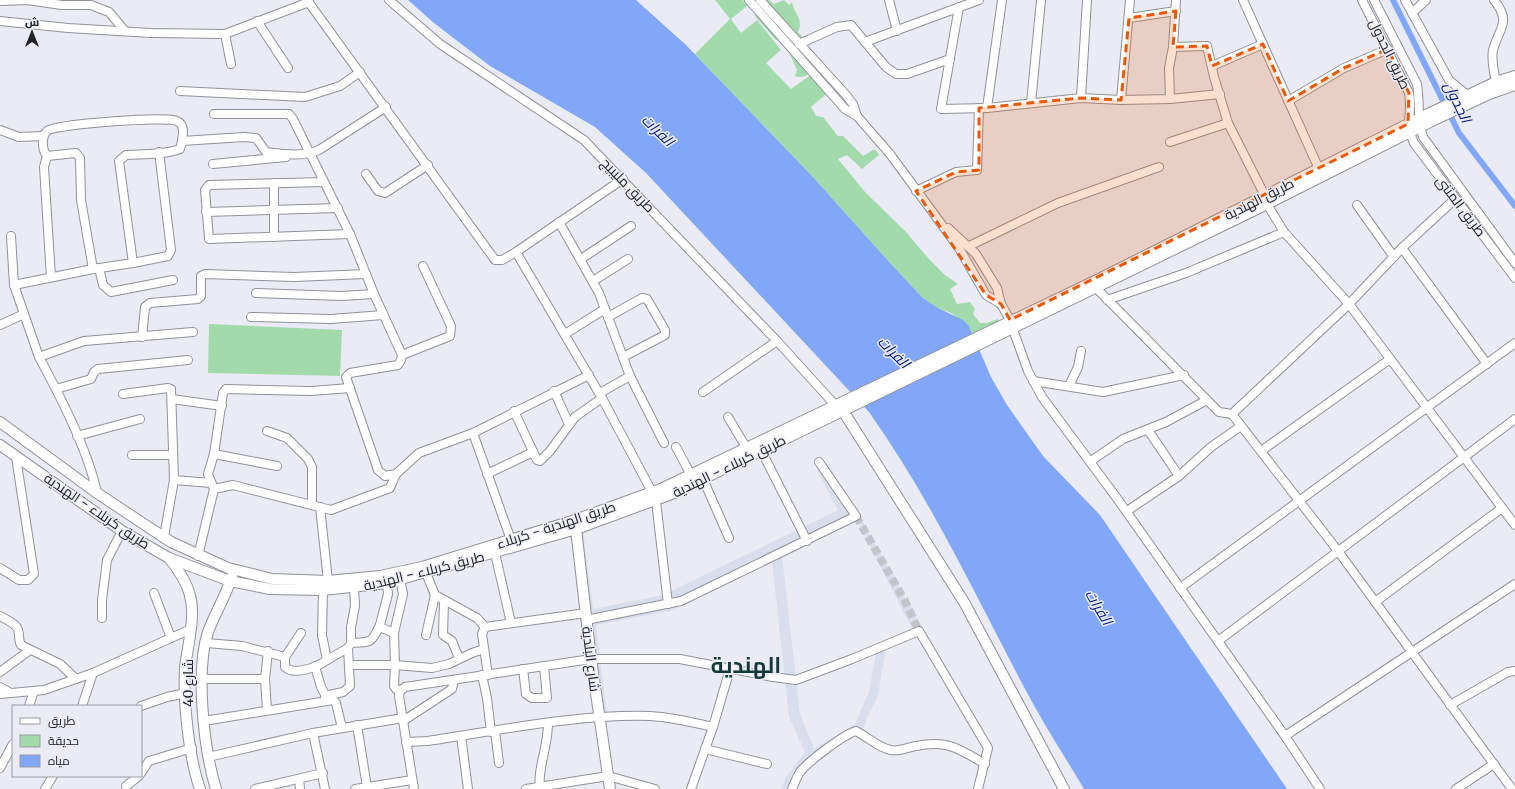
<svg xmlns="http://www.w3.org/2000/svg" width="1515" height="789" font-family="Merriweather,Cairo,serif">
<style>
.built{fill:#daddec}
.green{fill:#a2daac}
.water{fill:#82a7f9}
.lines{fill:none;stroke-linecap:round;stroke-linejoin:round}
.canal{stroke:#82a7f9;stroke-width:6}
.minor-tunnel{stroke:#c2c3cb;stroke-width:8;stroke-dasharray:8 4;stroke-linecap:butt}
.minor-casing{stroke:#909299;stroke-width:10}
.major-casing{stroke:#909299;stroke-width:12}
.minor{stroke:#fff;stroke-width:8}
.major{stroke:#fff;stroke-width:10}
.marked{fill:#e8590c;fill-opacity:0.2;stroke:#e8590c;stroke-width:3;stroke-dasharray:8 5;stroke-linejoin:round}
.labels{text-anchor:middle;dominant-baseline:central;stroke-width:3;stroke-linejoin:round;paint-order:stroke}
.street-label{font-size:14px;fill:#232427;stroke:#eaebf4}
.water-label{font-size:15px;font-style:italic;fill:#031b76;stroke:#eaebf4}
.town-label{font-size:22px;font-weight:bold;fill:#163838;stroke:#eaebf4}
</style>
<rect width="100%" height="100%" fill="#eaebf4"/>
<path class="built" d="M829,464l21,41 10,12 61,108 -9,4 -55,-109 -75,36 18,158 14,35 41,-25 14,-32 8,-44 10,-6 -9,53 -16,35 -45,26 -21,26 -3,7h-12l5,-12 19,-25 -16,-35 -17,-156 -103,50 -73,14 11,90h-12l-25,-182 13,-2 10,78 70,-14 175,-85 -21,-40z"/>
<g class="green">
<path d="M715,0h28l4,6 -16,13 10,14 16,-13 24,30 -15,13 25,26 24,-17 16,18 -20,17 5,9 7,1 15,19h5l20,20 12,-7 4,6 -17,14 -15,-14 -9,4 27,33 40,39 24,28 16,16 13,9 -8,5 7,15 13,-2 5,7 -2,5 7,9h7l11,-4 1,3 -26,12 -4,-8 -18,-13 -13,-5 -15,-10 -32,-34 -78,-87 -118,-123 35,-35z"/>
<path d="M750,0h19l5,4 10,-4 5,5 3,-3c2,12 12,17 6,30l6,7 9,32c-6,4 -11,8 -18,5l2,-6 -11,-25 -11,-6 -20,-23 1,-7z"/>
<path d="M209,324l133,6 -2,46 -132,-3z"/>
</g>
<path class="water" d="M408,0h228l50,45 127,132 78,87 32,34 15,10 25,12 6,6 22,51 16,28 36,51 57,59 187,274h-203c-20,-34 -42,-67 -60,-102 -49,-93 -94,-189 -155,-275l-223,-239 -51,-46 -105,-61 -56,-43z"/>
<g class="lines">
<path class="canal" d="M1393,0l66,133 56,73"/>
<path class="minor-tunnel" d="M856,516l49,85 14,30"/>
<defs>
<g id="minor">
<path d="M307,0l188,260h7l14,-8 107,-73"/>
<path d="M389,0l51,44 144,96 193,201 59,65"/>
<path d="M749,0l96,109 12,7 33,38 69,94 27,47 15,9"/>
<path d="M760,0l86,95 7,9 4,12"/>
<path d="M889,0l8,31"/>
<path d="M1243,0l76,169"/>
<path d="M1362,0l47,93c4,20 -5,30 5,50l101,135"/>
<path d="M1374,0l43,84c3,18 0,36 6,53l92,126"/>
<path d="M1405,0l44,80 18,15"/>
<path d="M1494,0c18,22 5,28 -1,50 -2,10 1,22 3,32"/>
<path d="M0,1l27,-1 35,5h29l18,7 16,19"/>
<path d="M959,7l-18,102 46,-1 94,-10 40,2 49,-1 50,-5"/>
<path d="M1412,13l14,-13"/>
<path d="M1129,18l47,-7"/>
<path d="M0,21l68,7 83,5 74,1 84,-32"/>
<path d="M257,21l31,47"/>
<path d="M225,34l6,30"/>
<path d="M865,42l114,-42"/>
<path d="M799,44l38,-17 14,-2 35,42 10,7h11l43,-15"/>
<path d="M1173,47l34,-1 7,31 14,46 37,73"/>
<path d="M1212,66l51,-22"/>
<path d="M180,91l125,6 35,-11 20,-14"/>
<path d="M1081,98l6,-98"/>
<path d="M1170,99l-1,-31 4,-21 3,-47"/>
<path d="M1121,100l9,-100"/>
<path d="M1288,101l56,-33 44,-19"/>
<path d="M1031,103l10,-103"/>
<path d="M987,108l15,-108"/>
<path d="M214,114h75l4,5 57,115 24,60 28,61 -1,5 -3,5 -48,8 -4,4 32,93 7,6 11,-2 23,-21 54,-20 116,-58"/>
<path d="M0,130l19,7 24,-1"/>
<path d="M1170,142l58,-19"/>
<path d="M159,152l12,98 -3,6 -35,7 -14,-102 7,-6c17,-1 38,0 54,-6l2,-8 62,-4 12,1 10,14c17,2 37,5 53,-2l67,-43"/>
<path d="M47,156l-3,11 7,110"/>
<path d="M213,164l73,-7"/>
<path d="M366,174l12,17 7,2 43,-28"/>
<path d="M324,182l-115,3 -4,5 4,49 141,-5"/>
<path d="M274,183v54"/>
<path d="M916,191l40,-19 21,-2 2,-62"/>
<path d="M1267,204l17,28 65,72 166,221"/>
<path d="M1357,205l37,52"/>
<path d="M206,212l132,-4"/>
<path d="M559,222l40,71 31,83 34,67"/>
<path d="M948,228l28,26 21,34 4,16 9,16"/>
<path d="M11,236l3,49 79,-16 40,-6"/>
<path d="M969,246l89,-43 101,-36"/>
<path d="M1402,248l85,116"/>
<path d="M516,252l86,146 50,94"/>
<path d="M581,259l50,-33"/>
<path d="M99,268l4,17 8,7 62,-12"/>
<path d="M93,269l-12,-69 -1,-42 -4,-5 -29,3c-5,-6 -6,-19 0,-25 8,-7 120,-15 130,-10 8,4 6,13 5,20"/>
<path d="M593,281l35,-22"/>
<path d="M14,285l25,72 45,-16 109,-9"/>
<path d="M1096,288l123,124 13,2 117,-110 53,-56 53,-49"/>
<path d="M256,293l85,3 33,-2"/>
<path d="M1107,300l79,-27 98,-41"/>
<path d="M251,317l80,2 52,-4"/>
<path d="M608,317l34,-19 5,1 18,31v5l-42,22"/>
<path d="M0,325l24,-11"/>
<path d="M1012,327l16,44 14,26 74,100 169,239 35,53"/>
<path d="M565,334l40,-25"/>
<path d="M142,337l3,-30 5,-4 48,-4 3,-3v-20l4,-2 89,3 72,-3"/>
<path d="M402,355l48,-19 1,-10 -28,-60"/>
<path d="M39,357c21,39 49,93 58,136"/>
<path d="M1033,381l70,11 81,-17"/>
<path d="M1069,386l9,-19 3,-16"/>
<path d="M56,389l35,-10 3,-7 4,-3 90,-9"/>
<path d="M554,391l15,33"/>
<path d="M703,392l74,-51"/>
<path d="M600,393l30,-17"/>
<path d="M123,394l45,-6 3,1 3,91"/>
<path d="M172,399l50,7"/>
<path d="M514,411l23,49 3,1 10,-10 25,-34 27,-19"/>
<path d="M1232,414l106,137 174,238"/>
<path d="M728,417l19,32"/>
<path d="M1148,430l31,46"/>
<path d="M267,431l20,7 21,21 4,8v38"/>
<path d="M473,433l38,107"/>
<path d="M77,436l63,-17"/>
<path d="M676,447l15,28"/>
<path d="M1261,451l129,-92"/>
<path d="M762,452l45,89"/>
<path d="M214,454l63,12"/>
<path d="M132,455h41"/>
<path d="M1091,461l32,-22 43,-17 41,-22"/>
<path d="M487,474l46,-22"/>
<path d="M703,479l26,59"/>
<path d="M214,489l-6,-15 6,-20 9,-61 3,-4 85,2 39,-3"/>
<path d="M656,501l12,103"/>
<path d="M320,507l8,74"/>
<path d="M1127,511l52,-35 32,-29 30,-21"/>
<path d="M164,537l10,-57 37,3"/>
<path d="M495,553l16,70"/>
<path d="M198,556l16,-67 19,-4 98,25 59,-22 6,-14"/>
<path d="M0,568l19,12h9l6,-6 -18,-117"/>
<path d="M426,573l9,22 42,23 8,9"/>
<path d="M400,579l3,15 -9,39 1,32 -1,21 2,3 4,2"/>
<path d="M387,583l1,11 -8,31 2,3 12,5"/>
<path d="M1180,588l335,-245"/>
<path d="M154,593l17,45"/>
<path d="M444,601l-1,34 9,6 7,17"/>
<path d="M1375,602l127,-94"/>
<path d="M0,616c5,3 16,7 18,14 2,5 0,10 3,15l39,19 16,15"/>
<path d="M102,618v-18l5,-40 15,-29"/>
<path d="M586,620l95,-19 175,-85 -37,-54"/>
<path d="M301,633l-16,24v10c10,9 32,0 42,-7l-5,-25 1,-45"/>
<path d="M426,635l9,-40"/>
<path d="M1218,641l297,-222"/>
<path d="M207,643l35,3 43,11"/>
<path d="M351,643c20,-1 20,1 29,-18"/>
<path d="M327,660l21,-12"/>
<path d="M349,665h46l37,3 17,-4 23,-11 12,-4"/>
<path d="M315,666l6,21 7,13"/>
<path d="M523,669l3,25 6,4h15l-3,-32"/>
<path d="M0,672l30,-22"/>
<path d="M482,675l5,23 4,34"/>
<path d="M488,675l-6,-41 3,-7 101,-14"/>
<path d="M202,679h63"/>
<path d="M0,687l9,5"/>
<path d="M0,694l44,-4 49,-17 98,-44"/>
<path d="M325,696l18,-4 7,-6 -2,-38 3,-5v-16l4,-21 -1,-19"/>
<path d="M1450,705l58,-33 7,-1"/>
<path d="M29,706l5,-15"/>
<path d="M82,706l11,-33"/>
<path d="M141,706l26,-9 19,-4"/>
<path d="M267,710l-2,-31 3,-28"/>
<path d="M204,721l129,-21 3,3 6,25"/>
<path d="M403,721l49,-32 2,-9"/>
<path d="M357,725l10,62"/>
<path d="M495,731l4,32"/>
<path d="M313,733l12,56"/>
<path d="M461,736l7,53"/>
<path d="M1285,736l230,-152"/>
<path d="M406,742l22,-1c73,-11 149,-27 222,-25 21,1 42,6 63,11"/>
<path d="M705,749l62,15"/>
<path d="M208,757l105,-24 90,-15"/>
<path d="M0,768l13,-24"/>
<path d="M141,773l8,-12 43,-13"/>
<path d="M299,779l1,10"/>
<path d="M126,786l13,-10"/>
<path d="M45,789l8,-13"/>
<path d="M255,789l68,-16"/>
<path d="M355,789l57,-9"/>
<path d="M414,789l-15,-93 1,-5 5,-4 186,-28h89l93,18 23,3 56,-21 67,-28 69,117 -10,41"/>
<path d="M526,789l82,-13 47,13"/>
<path d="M540,789c-3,-20 8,-42 8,-65"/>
<path d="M691,789l22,-62 17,-58"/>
<path d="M792,789c2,-5 5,-12 8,-17 9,-11 43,-37 56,-41 12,6 22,17 35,19 8,2 17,-3 25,-4 32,-6 42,2 69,18"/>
<path d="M1456,789l38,-25"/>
</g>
<g id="major">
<path d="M843,411l121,191 100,187"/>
<path d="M0,422l97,71 74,49 57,26 44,11 56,2 52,-5 42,-9 150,-46 89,-32 436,-209 331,-166 68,-32 19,-6"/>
<path d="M0,445l122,86 47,27 61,23 40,8 53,1 64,-7 189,-54 98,-36 593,-289 167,-84 55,-26 26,-9"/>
<path d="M576,529l15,130 19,130"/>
<path d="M169,558c21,26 27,44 21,77 -1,10 -4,22 -5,33 -2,33 4,90 15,121"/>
<path d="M216,789c-12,-39 -21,-118 -8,-157 7,-19 18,-36 24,-56"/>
</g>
</defs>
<use href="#minor" class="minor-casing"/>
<use href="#major" class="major-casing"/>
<use href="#minor" class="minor"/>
<use href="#major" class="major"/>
</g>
<path class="marked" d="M1176,11l-3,36 34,-1 5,20 51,-22 25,57 56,-33 44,-19 21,44 -1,31 -398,196 -9,-16 -15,-9 -70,-104 40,-19 23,-2v-62l102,-10 40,2 8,-82z"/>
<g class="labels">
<g class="street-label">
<text transform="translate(1390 54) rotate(64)">طريق الجدول</text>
<text transform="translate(628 185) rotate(46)">طريق مليبيج</text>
<text transform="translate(1259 199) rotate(-27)">طريق الهندية</text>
<text transform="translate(1461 206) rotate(53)">طريق المثنى</text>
<text transform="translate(729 466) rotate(-26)">طريق كربلاء - الهندية</text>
<text transform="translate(97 511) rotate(34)">طريق كربلاء - الهندية</text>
<text transform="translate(556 525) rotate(-18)">طريق الهندية - كربلاء</text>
<text transform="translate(424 571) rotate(-14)">طريق كربلاء - الهندية</text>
<text transform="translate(591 659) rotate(83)">شارع البلدية</text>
<text transform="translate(188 683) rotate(-90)">شارع 40</text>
</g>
<g class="water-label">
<text transform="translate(1458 102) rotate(64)">الجدول</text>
<text transform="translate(658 130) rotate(44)">الفرات</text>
<text transform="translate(894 352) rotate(45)">الفرات</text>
<text transform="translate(1099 607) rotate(59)">الفرات</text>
</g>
<g class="town-label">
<text x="746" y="665">الهندية</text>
</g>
</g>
<rect x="12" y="705" width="130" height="72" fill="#eaebf4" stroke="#9a9ba2"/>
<rect x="20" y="718" width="20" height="6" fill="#ffffff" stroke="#9a9ba2"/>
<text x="48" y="725" font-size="12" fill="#232427">طريق</text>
<rect x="20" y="735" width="20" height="12" fill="#a2daac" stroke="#9a9ba2"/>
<text x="48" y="745" font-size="12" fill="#232427">حديقة</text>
<rect x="20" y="755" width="20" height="12" fill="#82a7f9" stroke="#9a9ba2"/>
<text x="48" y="765" font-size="12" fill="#232427">مياه</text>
<g transform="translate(32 32)" stroke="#eaebf4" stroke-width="3" paint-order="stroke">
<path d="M0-3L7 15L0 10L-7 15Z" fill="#232427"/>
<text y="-6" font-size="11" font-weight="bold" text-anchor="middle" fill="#232427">ش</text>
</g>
</svg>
